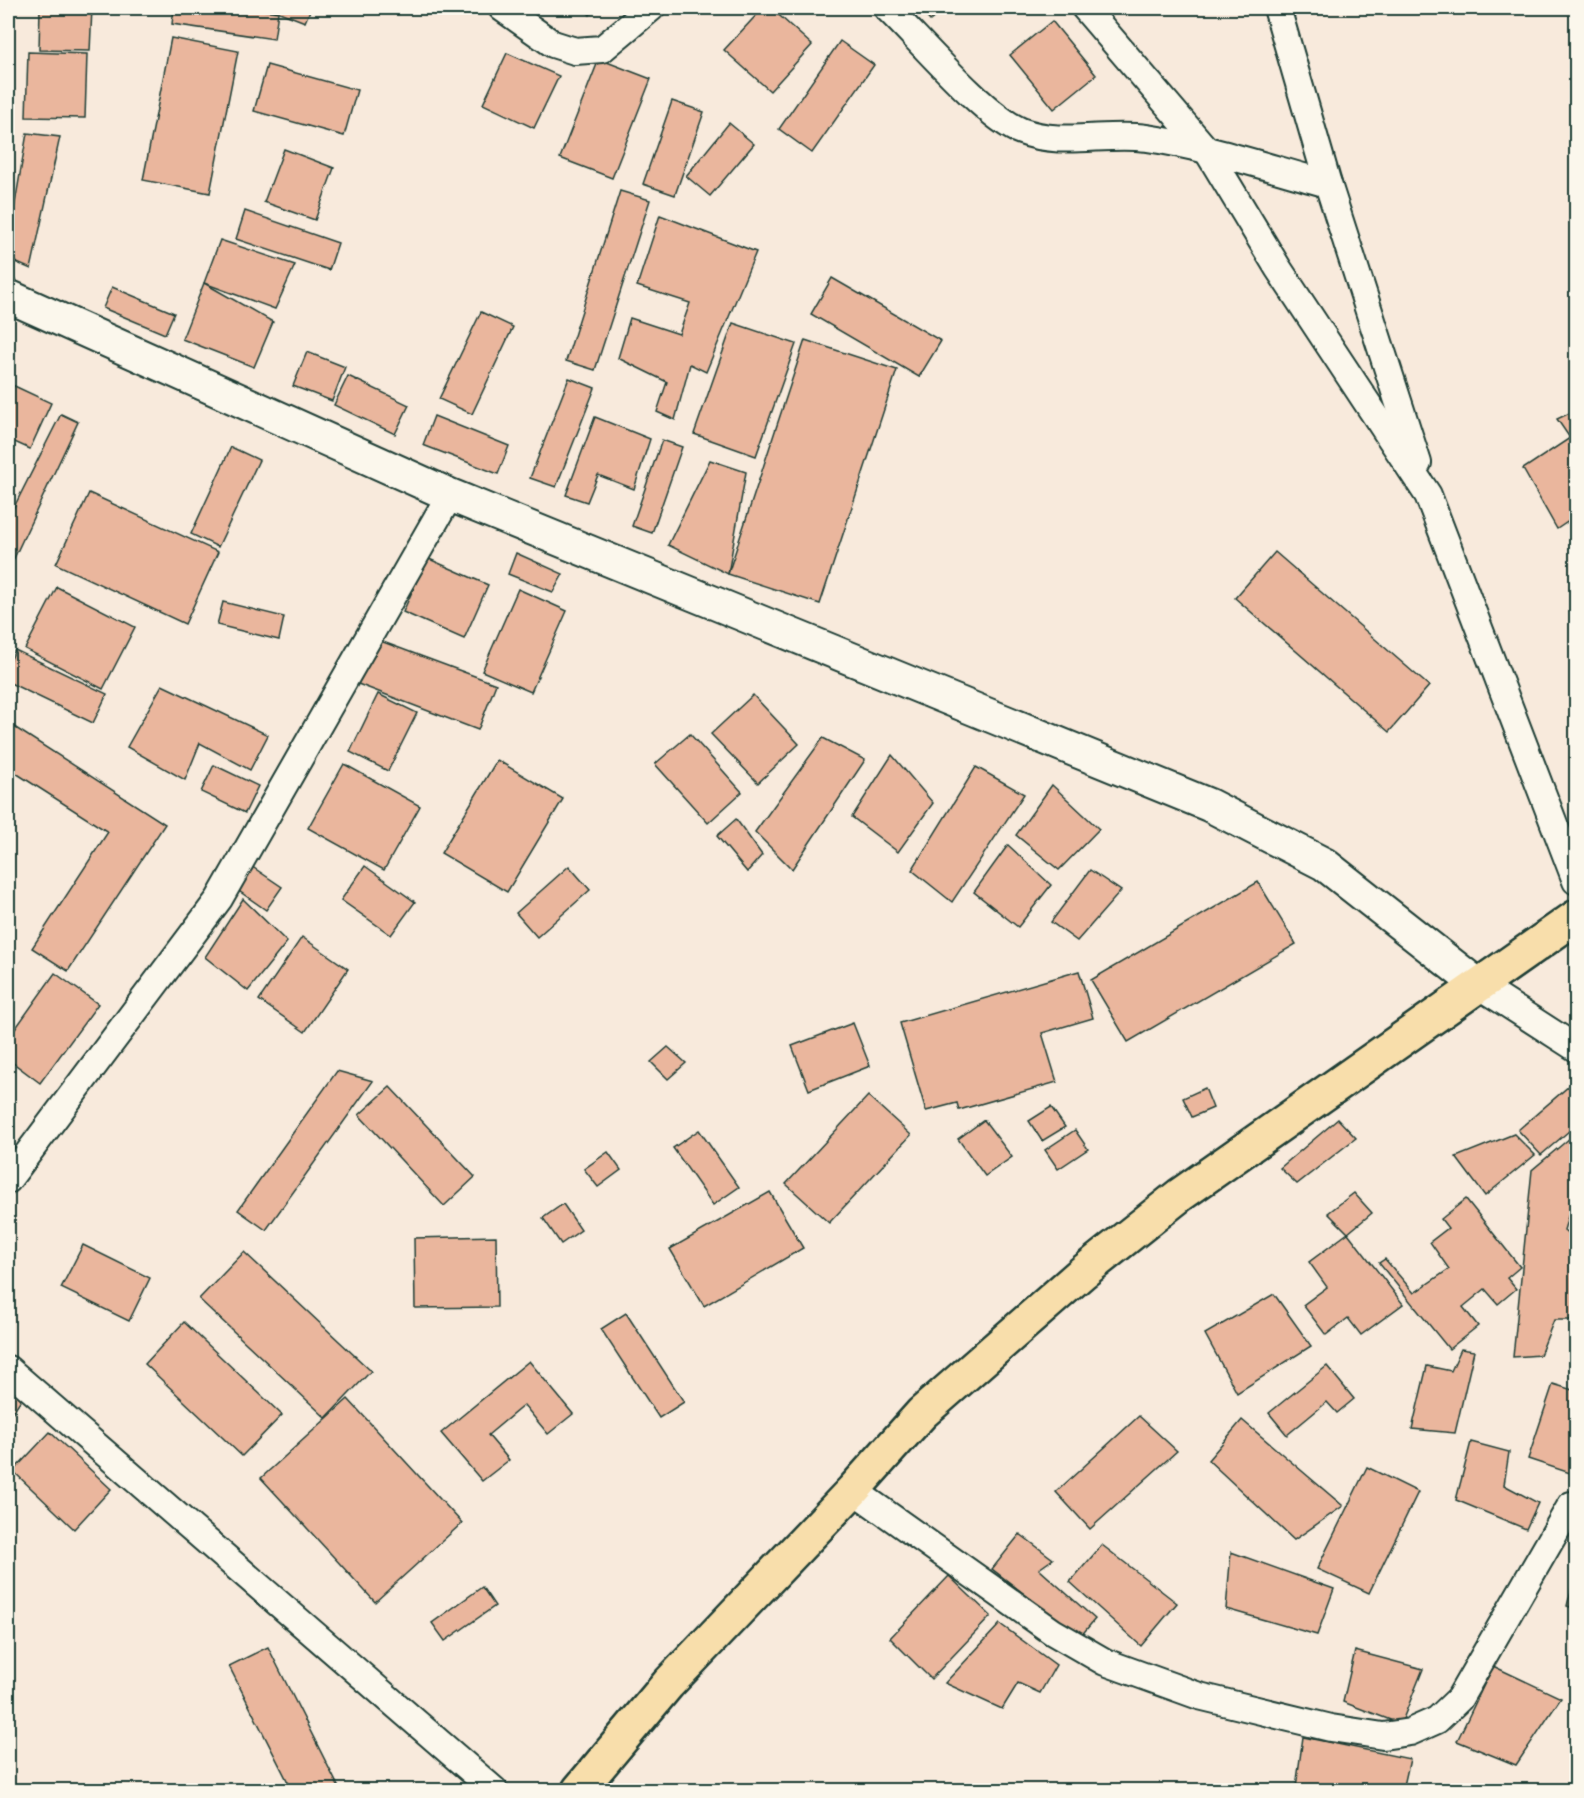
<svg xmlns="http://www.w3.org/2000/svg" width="1584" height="1798" font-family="Kalam,sans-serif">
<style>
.building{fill:#eab69d;stroke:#1f3d34;stroke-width:1.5}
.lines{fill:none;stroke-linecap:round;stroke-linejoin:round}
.minor-casing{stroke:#1f3d34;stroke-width:30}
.tertiary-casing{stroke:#1f3d34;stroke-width:36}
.trunk-casing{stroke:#1f3d34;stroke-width:38}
.minor{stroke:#fbf7ec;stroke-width:26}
.tertiary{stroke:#fbf7ec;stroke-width:32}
.trunk{stroke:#f8deab;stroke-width:33}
</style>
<rect width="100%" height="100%" fill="#f8eadc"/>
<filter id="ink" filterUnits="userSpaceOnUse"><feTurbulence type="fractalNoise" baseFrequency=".0167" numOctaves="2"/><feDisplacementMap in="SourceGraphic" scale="12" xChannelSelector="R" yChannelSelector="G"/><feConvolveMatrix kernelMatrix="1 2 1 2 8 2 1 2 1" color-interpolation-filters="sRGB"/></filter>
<g filter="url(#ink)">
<g class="building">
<path d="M40,8h52l-2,43 -51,-1z"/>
<path d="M174,8h71l33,4 -4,27 -102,-15z"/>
<path d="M269,8h42l-6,14z"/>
<path d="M583,8h14l-7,7z"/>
<path d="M763,8h8l41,37 -42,46 -46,-41z"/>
<path d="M919,8h27l-16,13z"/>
<path d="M8,19h3l-3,82z"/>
<path d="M1052,21l44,54 -42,34 -44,-54z"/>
<path d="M171,38l67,13 -28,142 -67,-13z"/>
<path d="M840,41l34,24 -62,88 -33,-24z"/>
<path d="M28,52l59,2 -2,64 -59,-1z"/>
<path d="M507,53l52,23 -25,52 -51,-24z"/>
<path d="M599,59l52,20 -39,99 -52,-20z"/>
<path d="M267,65l90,25 -13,46 -90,-25z"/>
<path d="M672,101l32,11 -29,83 -32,-11z"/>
<path d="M729,123l25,21 -44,52 -24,-20z"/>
<path d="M27,133l33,4 -29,132 -23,-10v-40l4,2z"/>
<path d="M284,149l50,19 -19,52 -51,-18z"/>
<path d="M620,191l30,9 -55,170 -29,-9z"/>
<path d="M245,211l93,32 -9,27 -93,-31z"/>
<path d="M660,215l96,37 -50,120 -16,-8 -15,56 -18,-8 10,-30 -49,-24 12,-40 49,16 11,-31 -53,-17z"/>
<path d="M220,240l75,25 -20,44 -71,-26z"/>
<path d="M832,278l109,63 -22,36 -108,-63z"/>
<path d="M204,283l69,39 -19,45 -72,-28z"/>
<path d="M112,287l62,26 -9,21 -62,-26z"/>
<path d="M481,312l32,15 -41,87 -33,-15z"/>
<path d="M733,323l63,21 -40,112 -62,-22z"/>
<path d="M805,340l92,30 -77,234 -92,-30z"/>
<path d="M307,352l38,15 -13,34 -39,-15z"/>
<path d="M348,376l61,29 -14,29 -61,-29z"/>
<path d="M569,378l26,10 -39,99 -26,-9z"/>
<path d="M8,383l43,20 -21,46 -22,-10z"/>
<path d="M1576,410v106l-19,13 -34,-60 47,-31 -13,-19z"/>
<path d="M61,414l17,8 -70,149v-52z"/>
<path d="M434,416l75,30 -11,28 -75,-29z"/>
<path d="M595,417l55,22 -16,50 -36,-14 -11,27 -21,-7z"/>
<path d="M662,440l20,7 -30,86 -20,-7z"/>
<path d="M231,447l28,13 -41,87 -27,-13z"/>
<path d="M710,460l36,12 -18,102 -60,-29z"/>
<path d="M89,493l129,59 -33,72 -129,-60z"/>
<path d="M1275,552l154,134 -40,46 -154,-134z"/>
<path d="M516,553l47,21 -10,18 -45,-18z"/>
<path d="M427,558l61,27 -24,54 -61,-27z"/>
<path d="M57,587l78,40 -32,62 -78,-40z"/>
<path d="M518,589l49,22 -36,81 -49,-21z"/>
<path d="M223,602l61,15 -5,23 -62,-15z"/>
<path d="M375,639l121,45 -18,46 -120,-46z"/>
<path d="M15,650l92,44 -14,29 -85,-41v-16z"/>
<path d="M162,685l106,50 -18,35 -50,-27 -15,37 -58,-33z"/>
<path d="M378,694l39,19 -29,58 -38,-19z"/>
<path d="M753,695l46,49 -41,39 -47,-49z"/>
<path d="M8,723l157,101 -97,147 -36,-23 76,-116 -100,-64z"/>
<path d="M690,734l52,58 -34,31 -53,-59z"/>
<path d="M823,738l42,22 -73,109 -37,-37z"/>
<path d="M892,755l41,48 -35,49 -46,-35z"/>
<path d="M497,760l66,39 -56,93 -66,-39z"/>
<path d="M344,764l76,42 -36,64 -76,-42z"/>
<path d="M214,765l44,21 -13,27 -44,-21z"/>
<path d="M976,767l48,27 -72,108 -40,-32z"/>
<path d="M1052,785l47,44 -40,41 -43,-35z"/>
<path d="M736,819l26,36 -15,17 -30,-36z"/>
<path d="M1008,845l43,40 -33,42 -44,-35z"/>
<path d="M248,864l34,23 -16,23 -30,-21z"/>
<path d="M365,866l50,36 -24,33 -50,-35z"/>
<path d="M569,866l21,24 -53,47 -21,-24z"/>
<path d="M1090,870l31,21 -44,50 -26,-19z"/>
<path d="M1258,882l38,62 -168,98 -37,-62z"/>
<path d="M243,899l44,43 -39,49 -43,-34z"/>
<path d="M302,937l46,32 -43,63 -46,-32z"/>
<path d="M1079,971l14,47 -51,15 15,49 -98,28 -2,-7 -31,8 -26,-88z"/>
<path d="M55,973l43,31 -58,79 -32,-24v-20z"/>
<path d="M853,1023l17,43 -61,24 -17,-44z"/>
<path d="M668,1047l18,16 -18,16 -17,-17z"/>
<path d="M337,1071l36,10 -107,149 -28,-20z"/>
<path d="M1576,1080v45l-35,30 -23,-25z"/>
<path d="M390,1087l85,90 -31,29 -85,-91z"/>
<path d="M1205,1088l8,20 -21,9 -9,-19z"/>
<path d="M868,1096l43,39 -82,88 -43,-39z"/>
<path d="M1051,1107l14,20 -23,14 -13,-20z"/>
<path d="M1338,1119l18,19 -59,46 -17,-16z"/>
<path d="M984,1120l28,37 -27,19 -27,-37z"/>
<path d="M699,1130l40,57 -26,18 -40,-57z"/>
<path d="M1075,1130l13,19 -30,20 -13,-19z"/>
<path d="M1576,1133v57l-12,40 12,10v80h-22l-14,35 -27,2 19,-187z"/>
<path d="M1514,1134l21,21 -50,41 -29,-39z"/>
<path d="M608,1152l13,18 -23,17 -14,-18z"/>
<path d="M770,1192l33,56 -99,58 -34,-57z"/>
<path d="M1354,1193l18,20 -24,20 -20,-20z"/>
<path d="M1466,1199l54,68 -13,11 9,11 -18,15 -13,-15 -22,18 15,19 -29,23 -70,-86 6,-4 29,34 35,-24 -19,-27 18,-14 -7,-9z"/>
<path d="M563,1204l18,26 -20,14 -18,-26z"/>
<path d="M1348,1233l55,71 -42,31 -13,-17 -22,17 -23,-30 24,-18 -18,-25z"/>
<path d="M496,1236l1,71 -82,1 -1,-70z"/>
<path d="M83,1245l67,33 -21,43 -68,-33z"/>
<path d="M244,1252l127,119 -45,47 -127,-119z"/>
<path d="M1274,1294l37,52 -74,47 -32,-59z"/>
<path d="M626,1313l58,89 -25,16 -58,-89z"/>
<path d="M184,1322l98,93 -40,41 -97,-92z"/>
<path d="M1461,1349l13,2 -19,82 -43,-4 15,-63 24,5z"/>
<path d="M529,1361l44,53 -25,20 -24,-29 -36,30 21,25 -27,21 -41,-48z"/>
<path d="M1327,1366l27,33 -17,14 -10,-11 -40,33 -18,-22z"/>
<path d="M1553,1384l23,7v84l-48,-16z"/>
<path d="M8,1389l14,9 -14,21z"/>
<path d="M348,1399l114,124 -87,79 -114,-124z"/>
<path d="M1139,1416l38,35 -87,78 -34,-37z"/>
<path d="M1242,1420l101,86 -49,34 -86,-80z"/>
<path d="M50,1432l61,57 -37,40 -61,-58z"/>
<path d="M1471,1442l38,10 -5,33 34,18 -12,26 -70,-29z"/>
<path d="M1367,1467l51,25 -49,101 -52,-24z"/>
<path d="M1020,1534l33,25 -14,10 56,50 -15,18 -88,-68z"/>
<path d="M1102,1545l75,58 -36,43 -71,-64z"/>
<path d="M1231,1552l103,37 -17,46 -91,-26z"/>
<path d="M1576,1571v38l-9,-3z"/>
<path d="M949,1576l42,40 -60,63 -41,-41z"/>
<path d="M482,1587l13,19 -50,35 -13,-18z"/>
<path d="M1000,1624l56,41 -16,28 -22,-10 -16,26 -57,-26z"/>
<path d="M268,1647l72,143h-48l-63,-124z"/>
<path d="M1355,1651l68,18 -22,55 -58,-22z"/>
<path d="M1493,1666l68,32 -45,67 -59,-24z"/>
<path d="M1303,1737l107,22 -7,31h-89l-18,-3z"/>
</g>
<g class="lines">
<defs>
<g id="minor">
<path d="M502,8l51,36 22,7 27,-2 49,-41"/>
<path d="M887,8c30,29 98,109 134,123 41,16 84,1 126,7 61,9 122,30 181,46"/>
<path d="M1085,8l123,144 70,116 150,227 148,386"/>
<path d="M1277,8l51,176 90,279"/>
<path d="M1478,985l98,63"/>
<path d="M8,1180l211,-281 231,-404"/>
<path d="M8,1369l486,421"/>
<path d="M853,1490l200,142 52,30 94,34 132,32 52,8 27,-4 27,-12 22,-21 112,-194"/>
</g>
<path id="tertiary" d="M8,296l442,199 759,310 115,59 154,121"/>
<path id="trunk" d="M579,1790l89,-106 185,-194 69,-77 160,-140 98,-78 396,-278"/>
</defs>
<use href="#minor" class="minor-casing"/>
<use href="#tertiary" class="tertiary-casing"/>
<use href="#trunk" class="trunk-casing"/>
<use href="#minor" class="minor"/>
<use href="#tertiary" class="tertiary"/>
<use href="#trunk" class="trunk"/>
</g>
</g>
<rect width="1584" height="1798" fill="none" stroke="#fbf7ec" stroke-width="30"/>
<rect x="15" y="15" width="1554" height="1768" fill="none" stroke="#1f3d34" stroke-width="2" filter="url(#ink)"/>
</svg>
